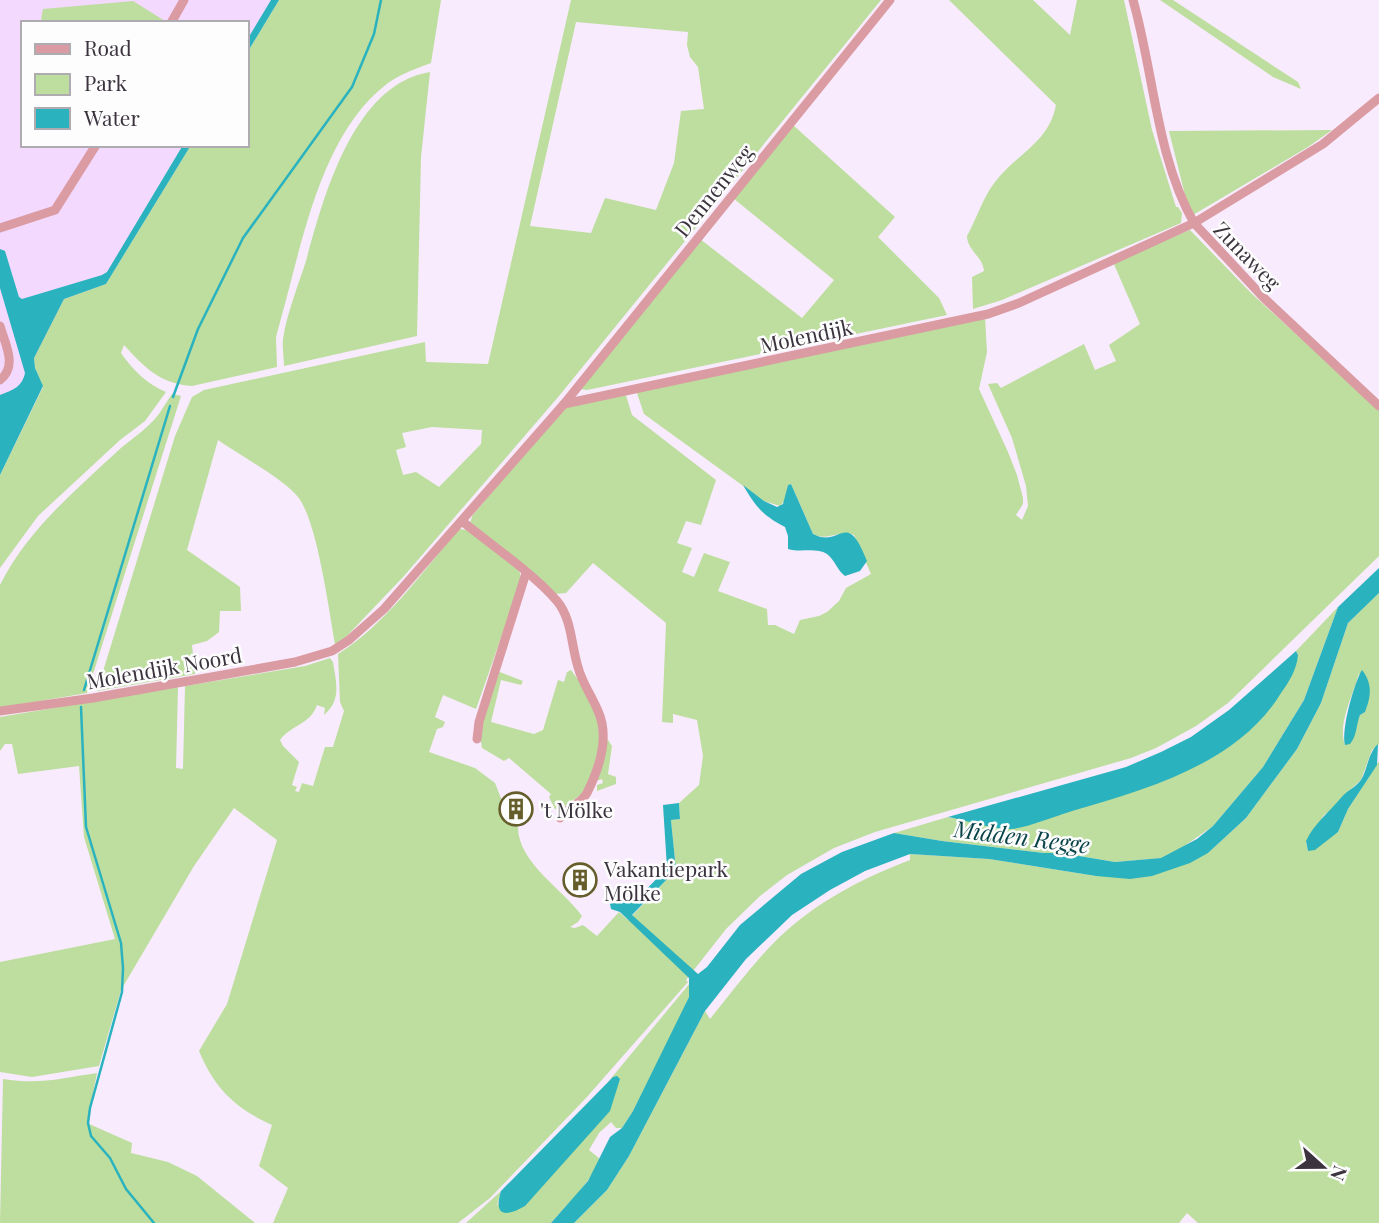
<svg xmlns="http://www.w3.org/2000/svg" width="1379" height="1223" font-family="'Playfair Display',serif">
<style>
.built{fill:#f4d9fe}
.green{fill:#bdde9e;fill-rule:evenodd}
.water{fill:#2ab2bf}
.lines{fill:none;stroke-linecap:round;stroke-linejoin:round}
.stream{stroke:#2ab2bf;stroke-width:2.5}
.street{stroke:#db9ba3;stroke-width:9}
.labels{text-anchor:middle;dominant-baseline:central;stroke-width:5;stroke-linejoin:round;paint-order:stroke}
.street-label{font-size:21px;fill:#3b333e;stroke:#fdfdfd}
.poi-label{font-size:21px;fill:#3b333e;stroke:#fdfdfd;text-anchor:start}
.water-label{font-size:23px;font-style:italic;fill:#094449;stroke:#fdfdfd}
</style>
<rect width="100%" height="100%" fill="#f8ebfd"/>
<path class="built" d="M0,0h273l-26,44v-21h-224v122h163l-81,133 -72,108 -33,65z"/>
<g class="green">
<path d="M279,0h162l-10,63c-14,5 -30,11 -43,20 -68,51 -86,162 -108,239l-4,15 1,30 -85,19c-32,-2 -48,-19 -68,-41l-3,8c12,17 26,31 45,39l-21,29 -25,19 -82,76 -38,52v-93l43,-88 -8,-19 -1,-10 30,-59 42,-15 85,-139h56v-92z"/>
<path d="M571,0h310l-322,396 -155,180 -59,62 -10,6c-6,-33 -18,-124 -37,-147 -13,-17 -60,-43 -80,-57l-31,110 53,37 1,24h-21l-1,21 -12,9 -15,4 3,29 -98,17 78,-255 17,-39 12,-7 221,-48 1,20 62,2zM576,22l112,10 -1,13 3,12 8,10 6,42 -23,2 -7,52 -18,47 -51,-12 -14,35 -61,-7zM432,427l50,3 -1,14 -42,43 -23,-15 -13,3 -7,-25 10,-3 -4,-14z"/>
<path d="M949,0h84l37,35 7,-35h47l28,130 24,77h2l4,6 -1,10 -179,77 -29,9 -1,-32 12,-6c-1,-14 -17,-21 -17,-35 10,-18 16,-39 28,-54 21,-28 54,-39 61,-77z"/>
<path d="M1160,0h13l125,82 3,7 -28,-12z"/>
<path d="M133,1l32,20 -2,2h-116l-6,-4 2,-10z"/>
<path d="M430,72l-9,85 -4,179 -133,30c0,-9 -2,-19 -1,-27 4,-26 15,-53 23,-78 17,-62 47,-177 124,-189z"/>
<path d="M793,125l102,92 -17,20 61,61 8,17 -360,75 -8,-1 121,-150 102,79 32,-38 -101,-82z"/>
<path d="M1332,130l-24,17 -115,68 -6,-12 -18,-72z"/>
<path d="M1190,230l61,63 128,117v146l-151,147 -32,23 -40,22 -25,10 -256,74 -41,16 -47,27 -27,21 -34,33 -40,51 2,2 -102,116 -96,100 -32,25h-185l15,-35 -29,-22 13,-41c-37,-17 -57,-36 -73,-74l28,-47 50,-164 -43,-32 -40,58 -73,124 -22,76 -67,11 -32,-5v-110l115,-23 -31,-102 -5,-71 -61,8 -6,-30h-7l-5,7v-34l178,-30 -2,81 7,1 2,-83 120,-20 25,-8 3,4c3,20 9,38 -9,53l1,-7 -8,-3c-6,19 -26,20 -37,35l3,6 16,16 -7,23 5,2 -2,4 4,1 3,-9 11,3 12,-39h8l11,-36 -4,-9 -2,-48c47,-29 85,-83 121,-125l9,1 48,36 4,7 1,8 -45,128 -33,-14 -8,22 10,5 -2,5 -6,2 -8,23 46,16 20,15 17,43 6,1c0,36 45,62 64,89l-4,6 -8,5 5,1 8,-3 14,11 22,-24 9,8 48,-50 -5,-50 9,-1 -1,-16 20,-18 4,-29 -6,-36 -24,-6v9l-11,-1 4,-99 -73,-60 -27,30 -11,1 -85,-70 2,-8 88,-104 9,-6 56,-14 7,23 84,65 -15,45 -15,-4 -9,22 15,5 -10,24 12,5 10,-24 26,9 -12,29 49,18 1,16h7l19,9 6,-14 19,-4 8,-4 12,-11 7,-13 25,-14 -17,-39c-14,-6 -26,7 -41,-1l-22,-50 -3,1 -3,15 -5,6 -16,-5 -120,-87 -8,-24 349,-73 2,35 -8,37 29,63 9,23 6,23v6l-7,11 6,5 6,-14 -2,-20 -14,-48 -24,-54 9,-1 4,5 83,-44 11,26 21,-9 -7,-16 31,-21 -27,-62z"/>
<path d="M172,394l9,2 -94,297 -87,15v-123c28,-56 76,-95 121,-137 9,-8 20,-15 29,-24 9,-8 15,-20 22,-30z"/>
<path d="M1379,593v151l-7,6 -11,30 -19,17 -5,9 -13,9 -18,27 2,9 30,-19 10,-23 31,-48v462h-181l-11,-10 -8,10h-605l33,-33 22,-34 76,-145 5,8c18,-22 36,-46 55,-67 40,-44 90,-71 145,-92v-6l79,5 107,17 112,-23 38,-35 51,-69 24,-46 27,-80zM1359,673l6,39 -5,3c-7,15 -1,15 -15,30 -8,-22 9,-51 14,-72z"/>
<path d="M1338,607l-34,93 -41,67 -50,59 -33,23 -18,9 -47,4 -54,-9h-17l-102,-12 -48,-8 54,-16 63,12 156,-50c64,-29 107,-56 131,-124l-2,-4z"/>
<path d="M571,670l11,15 16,33 2,31 -14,42 -25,18h-6l-6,-12 2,-3 -42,-36 -5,3 -22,-13 -3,-17 18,-60 26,10 -2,4 -20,-5 -10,42 43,12 9,-4 15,-50 6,2 3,-10z"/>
<path d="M606,737l6,9 -4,28 8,3v7l-19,7v-6l6,-2 -1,-4 -6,2z"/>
<path d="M690,983l-1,14 -6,15 -50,99 -11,17h-6l-5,-6 -12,11 -10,17 11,9c-10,25 -32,44 -49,64h-85l35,-32 -4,15 117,-129 -6,5z"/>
<path d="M97,1073l-10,50 45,20 -1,10 37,9 29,14 58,47h-255l3,-144c38,6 58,-1 94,-6z"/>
</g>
<g class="water">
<path d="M271,0h8l-32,53v-13z"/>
<path d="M183,145h8l-85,139 -42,15 -30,59 1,10 8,18 -43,89v-80c13,-5 22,-8 25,-22l-25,-85v-39l5,2 14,46 3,2 80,-24 5,-3z"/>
<path d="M791,484l22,50c28,15 33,-27 54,27l-7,10 -15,5c-8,-6 -10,-16 -18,-22 -11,-7 -27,-1 -39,-5v-13l-3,-9c-23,-12 -29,-20 -42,-42l21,16 13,6 6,-3 5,-19z"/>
<path d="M1379,568v25l-31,30 -27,80 -24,46 -51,69 -38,35 -18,10 -38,13 -22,3 -34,-3 -107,-17 -79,-5 -45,17 -35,19 -38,25 -46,44 -41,52 -76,145 -22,34 -33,33h-23l37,-42 22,-44 12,-9 11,-17 56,-114v-19l-69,-66 -9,-3 -1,-5 15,-10 9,8 33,-34 -4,-63 16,-2 1,16 -9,1 5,50 -44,45 66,59 9,-7 33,-42 61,-51 41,-22 52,-19 48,8 102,12h17l54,9 46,-4 36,-19 16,-13 50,-59 41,-67 34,-93z"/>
<path d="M1296,651l2,4c-1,14 -9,27 -17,38 -43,71 -134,96 -209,118 -16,5 -46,17 -61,18 -15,1 -47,-9 -63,-12l178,-50 35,-15 30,-15 38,-27z"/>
<path d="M1362,670c11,14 9,27 3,42l-5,3c-4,10 -3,21 -10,29l-5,1c-4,-15 9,-62 17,-75z"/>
<path d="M1378,744l-1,21 -29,44 -10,23 -23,18 -7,1 -2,-10c8,-17 23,-29 34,-42 6,-8 15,-11 21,-19 7,-12 7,-27 17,-36z"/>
<path d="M617,1076l3,3 -10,32 -85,95c-19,11 -32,11 -24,-15l112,-114z"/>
</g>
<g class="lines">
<g class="stream">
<path d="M173,397l25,-68 45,-91 109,-151 22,-53 7,-34"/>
<path d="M84,690l86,-284"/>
<path d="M81,707l5,120 35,116 2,25 -1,24 -32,116 -2,15 3,13 19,22 16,31 28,34"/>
</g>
<g class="street">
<path d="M171,23l13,-23"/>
<path d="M1379,98l-56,46 -129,79 69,74 116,109"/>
<path d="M0,228l55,-18 41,-65"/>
<path d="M0,326c5,18 18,40 0,54"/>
<path d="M564,404l424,-90 31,-11 175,-80c-38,-67 -40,-150 -61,-223"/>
<path d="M462,521c29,24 71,52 95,80 15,18 14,44 21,66 4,16 14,29 20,44 12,26 1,58 -11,82 -5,10 -20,15 -27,25"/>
<path d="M0,711l93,-13 202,-36 37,-11 17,-11 35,-31 180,-205 326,-404"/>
<path d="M477,739l2,-17 47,-149"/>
</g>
</g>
<defs>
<symbol id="building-ring" viewBox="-11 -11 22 22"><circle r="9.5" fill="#fdfdfd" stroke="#655e2b" stroke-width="1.5"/><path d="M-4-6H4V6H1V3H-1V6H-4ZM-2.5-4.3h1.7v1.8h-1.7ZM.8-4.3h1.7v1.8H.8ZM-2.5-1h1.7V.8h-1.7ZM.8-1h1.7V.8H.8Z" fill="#655e2b"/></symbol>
</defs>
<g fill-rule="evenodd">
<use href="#building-ring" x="497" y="790" width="38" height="38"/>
<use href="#building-ring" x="561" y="861" width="38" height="38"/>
</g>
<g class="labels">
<g class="street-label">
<text transform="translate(713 190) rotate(-51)">Dennenweg</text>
<text transform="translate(1248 255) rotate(46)">Zunaweg</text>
<text transform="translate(806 335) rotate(-12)">Molendijk</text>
<text transform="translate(164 667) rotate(-10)">Molendijk Noord</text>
</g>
<g class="poi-label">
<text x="540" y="809">'t Mölke</text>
<text x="604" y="868">Vakantiepark<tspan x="604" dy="24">Mölke</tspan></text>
</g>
<g class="water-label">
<text transform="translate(1022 836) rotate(7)">Midden Regge</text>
</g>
</g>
<rect x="21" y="21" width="228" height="126" fill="#fdfdfd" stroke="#afacb1" stroke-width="2"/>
<rect x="35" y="44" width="35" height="10" fill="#db9ba3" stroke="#afacb1" stroke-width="2"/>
<text x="84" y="56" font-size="21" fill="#3b333e">Road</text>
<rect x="35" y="74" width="35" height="21" fill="#bdde9e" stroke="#afacb1" stroke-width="2"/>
<text x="84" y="91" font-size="21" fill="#3b333e">Park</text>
<rect x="35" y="108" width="35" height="21" fill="#2ab2bf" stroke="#afacb1" stroke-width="2"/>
<text x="84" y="126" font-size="21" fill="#3b333e">Water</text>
<g transform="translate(1323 1167) rotate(111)" stroke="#fdfdfd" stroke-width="5" paint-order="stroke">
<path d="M0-5L12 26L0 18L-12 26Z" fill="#3b333e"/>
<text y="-10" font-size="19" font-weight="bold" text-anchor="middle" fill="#3b333e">N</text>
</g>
</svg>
